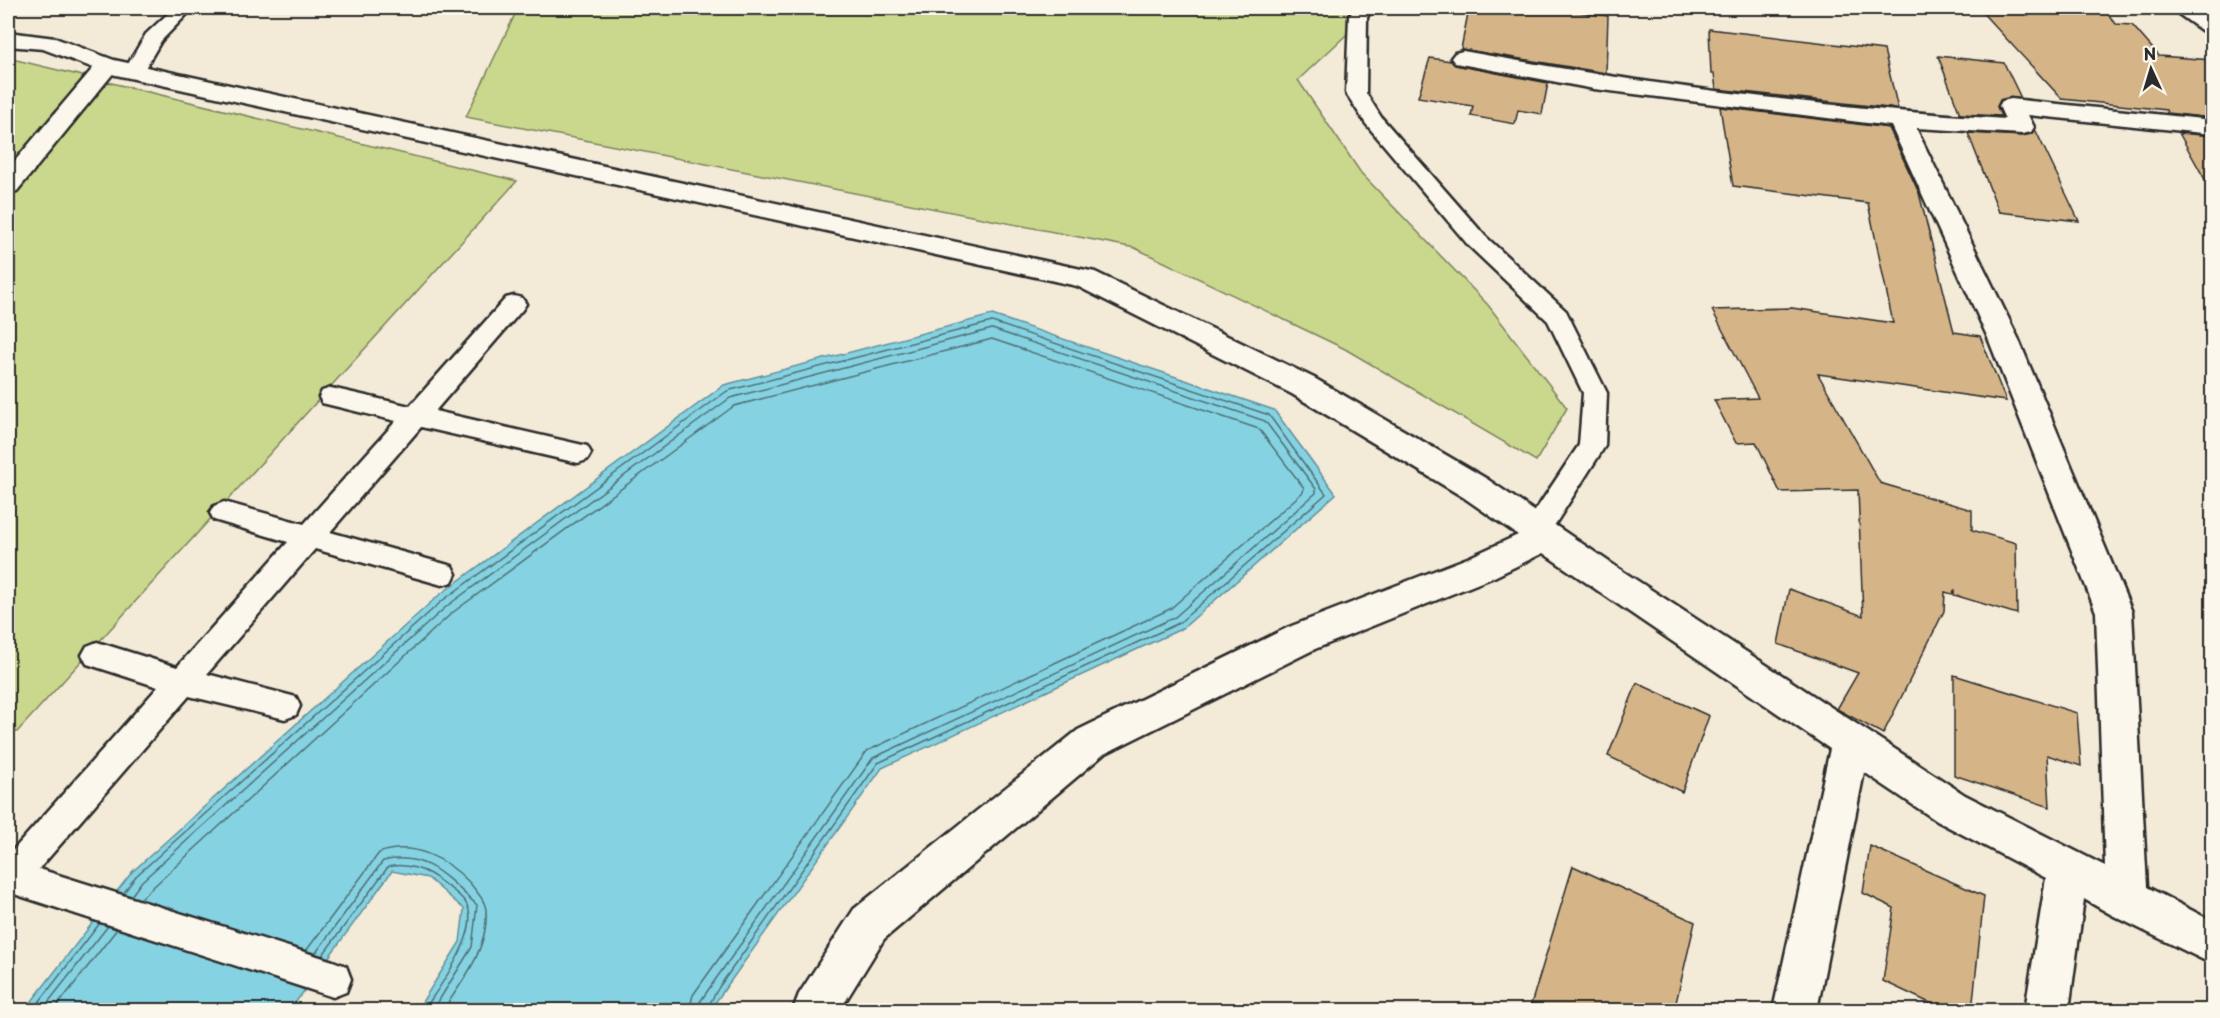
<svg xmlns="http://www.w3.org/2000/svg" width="2220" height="1018" font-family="'Playpen Sans',sans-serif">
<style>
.green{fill:#c9d88c;stroke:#7a825c;stroke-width:1.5}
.water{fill:#85d3e2;stroke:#619099;stroke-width:1.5}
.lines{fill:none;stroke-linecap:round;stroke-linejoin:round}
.shore{stroke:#4f6e74;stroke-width:1.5}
.building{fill:#d5b588;stroke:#2b2b2b;stroke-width:1.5}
.lane-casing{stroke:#2b2b2b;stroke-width:5}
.street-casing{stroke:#2b2b2b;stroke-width:5}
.secondary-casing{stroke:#2b2b2b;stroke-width:5}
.lane{fill:#fbf7ec;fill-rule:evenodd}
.street{fill:#fbf7ec;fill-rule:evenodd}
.secondary{fill:#fbf7ec;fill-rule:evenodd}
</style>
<rect width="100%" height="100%" fill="#f3ead8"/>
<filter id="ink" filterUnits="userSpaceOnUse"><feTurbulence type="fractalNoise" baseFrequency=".0167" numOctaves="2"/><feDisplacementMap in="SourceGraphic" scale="12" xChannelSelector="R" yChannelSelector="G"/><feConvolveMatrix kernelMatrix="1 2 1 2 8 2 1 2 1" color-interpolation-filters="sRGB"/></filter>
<g filter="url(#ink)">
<g class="green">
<path d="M518,8h857l-77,72 63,93 127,132 79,103 -31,53 -191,-112 -210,-101 -669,-131z"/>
<path d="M8,58l509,123 -500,551 -9,-1z"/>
</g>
<path class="water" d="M992,315l282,95 62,84 -153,134 -301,140 -172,242h-293l43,-68 4,-33 -36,-31 -36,-7 -102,139h-265l107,-138 306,-276 286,-211z"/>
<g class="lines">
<g class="shore">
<path d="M123,894l13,-18 306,-275 285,-210 265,-69 277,93 57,79 -147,129 -301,140 -159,224 -13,23"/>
<path d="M131,896l11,-15 305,-275 283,-208 262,-69 273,92 51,68v4l-141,124 -302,141 -160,225 -13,19 -2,8"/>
<path d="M140,899l312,-286 282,-207 258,-67 267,90 45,59 -1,4 -133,117 -303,142 -174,244 -4,15"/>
<path d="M306,951l73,-98c34,-13 68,6 91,30 6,8 15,17 16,27 3,38 -23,71 -43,100"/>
<path d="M315,954l68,-93c43,-11 65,18 94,44l-5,42 -39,63"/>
<path d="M322,956l66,-89c16,-5 40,3 52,14 8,6 23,15 27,24 14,28 -28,82 -43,105"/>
<path d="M33,1010l67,-87"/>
<path d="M42,1010l66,-84"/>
<path d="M54,1010l63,-81"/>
</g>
</g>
<g class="building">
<path d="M1469,8h80l59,8 -2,57 -145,-24z"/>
<path d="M1978,8h125l13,16 16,1 27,31 53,4v58l-45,-5 -1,-3 -17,-2 -87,-9z"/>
<path d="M1709,29l175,21 14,59 -182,-20 -2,-15h-3z"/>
<path d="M1938,56l66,7 17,35 -21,2 -3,7 4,9 -41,-2z"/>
<path d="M1430,58l21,3 4,4 93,18 -6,31 -24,-4 -3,14 -44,-8 2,-10 -55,-9z"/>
<path d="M1720,107l169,21 30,65 35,139 26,4 26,65 -188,-27 62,109 92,27v20l44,13 1,71 -63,-19v-4l-2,3 -7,-2 -1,19 -61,123 -46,-25 21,-36 -80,-29 11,-55 74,27 -5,-126 -78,2 -24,-50 -20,1 -22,-43 44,-2 -46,-88 80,-2 101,15 -25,-120 -135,-17z"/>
<path d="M2035,129l44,92 -80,-9 -31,-79 54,3 9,-2z"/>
<path d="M2179,133l33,3v56z"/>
<path d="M1954,675l123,38 4,53 -34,-11 3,52 -96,-32z"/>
<path d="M1637,683l72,33 -27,76 -74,-36z"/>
<path d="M1870,846l114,50 -12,115h-25l-64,-30 11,-73 -31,-15z"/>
<path d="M1573,866l122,56 -21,89h-145z"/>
</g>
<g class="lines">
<defs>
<g id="lane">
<path d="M174,8h19l-32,33 -20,34h-14l-3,-4 22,-37z"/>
<path d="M1356,8h18l-7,9 -1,76 15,24 104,119 81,75 41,82 -2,53 -58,91 -10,3 -10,-3 -4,-8 56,-84 4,-52 -35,-72 -79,-75 -103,-122 -20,-31 3,-77z"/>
<path d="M514,296l8,2 4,6 -4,6 -87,101 152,35 4,7 -4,7 -9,3 -157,-36 -91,105 122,34 4,8 -4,8 -10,3 -127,-36 -108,125 89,23 4,9 -4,9 -11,4 -96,-23 -150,173 294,92 13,5 5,13 -5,13 -13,5 -319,-103 -6,2v-40l150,-169 -71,-23 -5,-9 5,-9 10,-4 80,25 111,-125 -74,-22 -4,-7 4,-7 10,-4 80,22 92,-103 -74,-18 -3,-6 3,-6 9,-3 79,18 96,-108z"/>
</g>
<g id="street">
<path d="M2170,8h26l16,10v16l-8,-2z"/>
<path d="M1463,51c179,33 361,57 542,68l-6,-13 3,-5 9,-2 201,21v14l-184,-19 6,12 -3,5 -9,2 -106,-6 102,210 114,274 15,275 65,34v43l-100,-49 -28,-16 -15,111h-44l21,-132 -109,-57 -73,-49 -47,238h-44l57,-261 -233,-159 -5,-10 5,-10 12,-4 12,4 344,225 140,71 -9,-254 -108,-274 -97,-212 -297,-37 -139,-26 -4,-5 4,-5z"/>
<path d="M107,59l8,2 4,5 -4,5 -98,120 -9,2v-24l91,-108z"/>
</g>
<path id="secondary" d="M8,32l47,6 59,22 981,212 219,106 173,101 134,91 5,10 -5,10 -12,4 -12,-4 -54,-37 -49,24 -179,72 -211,105 -220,185 -44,71h-47l6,-16 55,-85 224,-179 211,-103 181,-70 48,-22 -55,-38 -171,-103 -215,-108 -970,-213 -64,-24 -35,-3z"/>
</defs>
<use href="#lane" class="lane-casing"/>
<use href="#street" class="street-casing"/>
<use href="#secondary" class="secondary-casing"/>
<use href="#lane" class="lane"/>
<use href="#street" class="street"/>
<use href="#secondary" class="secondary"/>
</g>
</g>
<rect width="2220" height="1018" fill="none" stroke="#fbf7ec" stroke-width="30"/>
<rect x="15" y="15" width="2190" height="988" fill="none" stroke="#2b2b2b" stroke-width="2" filter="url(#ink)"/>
<g transform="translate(2151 69) rotate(356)" stroke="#fbf7ec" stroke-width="4.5" paint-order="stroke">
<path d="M0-4.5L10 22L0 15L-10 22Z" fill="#2b2b2b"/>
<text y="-9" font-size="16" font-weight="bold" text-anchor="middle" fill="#2b2b2b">N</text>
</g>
</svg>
